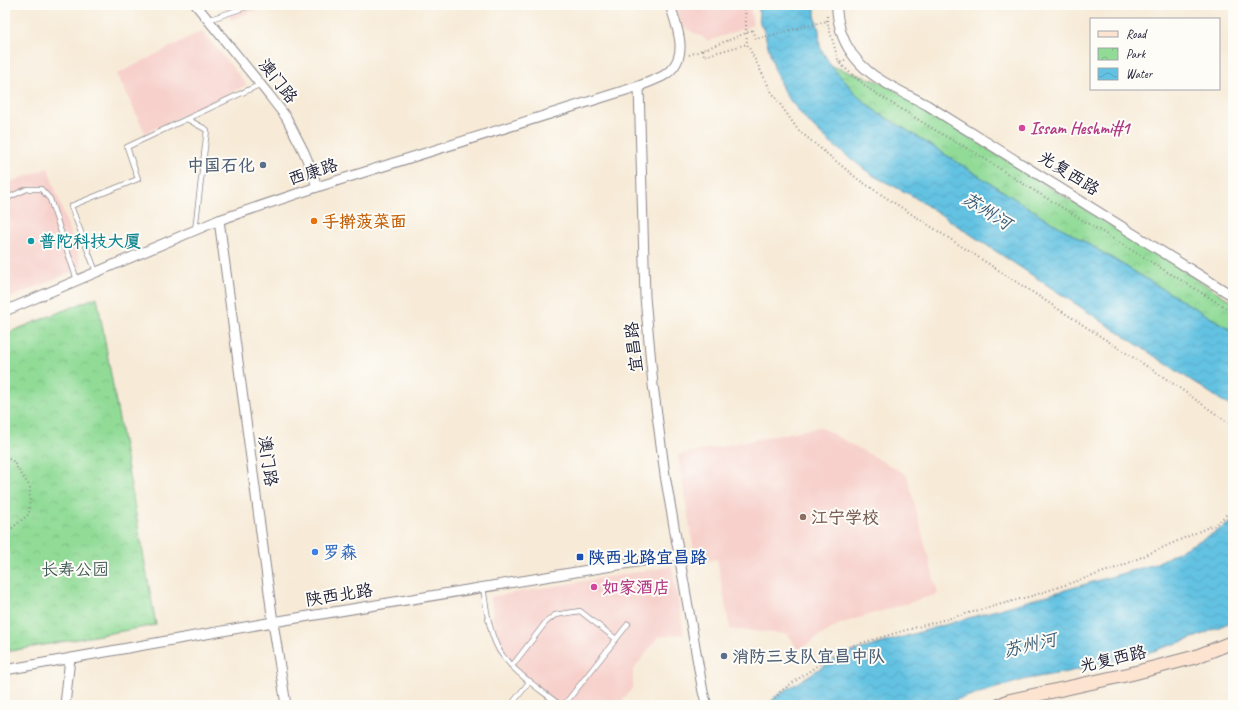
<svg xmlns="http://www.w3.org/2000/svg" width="1238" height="710" font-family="Caveat,'LXGW WenKai TC',sans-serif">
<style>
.built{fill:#f7d0cb}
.park{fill:url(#park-crowns);stroke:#5a7e69}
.water{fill:url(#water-waves);stroke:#42728e}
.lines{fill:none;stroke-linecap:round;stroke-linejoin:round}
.service-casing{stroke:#8c868a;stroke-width:6}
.minor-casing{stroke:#8c868a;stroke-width:11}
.secondary-casing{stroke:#8c868a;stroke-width:15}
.path{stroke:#8c868a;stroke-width:2;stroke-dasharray:1 3;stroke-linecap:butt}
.service{stroke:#fff;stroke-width:4.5}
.minor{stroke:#fff;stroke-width:9}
.secondary{stroke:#fde4d1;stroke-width:13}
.path-bridge{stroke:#8c868a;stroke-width:2;stroke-dasharray:1 3;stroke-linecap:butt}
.hotel-dot{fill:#d1479c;stroke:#fdfcf7;stroke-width:1.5}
.service-dot{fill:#5c6f8a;stroke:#fdfcf7;stroke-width:1.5}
.food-dot{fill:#e8710a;stroke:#fdfcf7;stroke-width:1.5}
.culture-dot{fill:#0f9aa8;stroke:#fdfcf7;stroke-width:1.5}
.education-dot{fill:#8d6e63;stroke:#fdfcf7;stroke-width:1.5}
.shop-dot{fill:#3f7fe0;stroke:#fdfcf7;stroke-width:1.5}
.transit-dot{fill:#1a4fb4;stroke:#fdfcf7;stroke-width:1.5}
.labels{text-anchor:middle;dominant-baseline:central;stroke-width:4;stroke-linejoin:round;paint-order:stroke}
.street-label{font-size:17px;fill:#22223b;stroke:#fdfcf7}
.hotel-label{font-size:17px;font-weight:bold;fill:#b23c85;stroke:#fdfcf7;text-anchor:start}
.service-label{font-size:17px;font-weight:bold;fill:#4e5e75;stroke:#fdfcf7;text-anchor:end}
.food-label{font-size:17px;font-weight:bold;fill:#c56008;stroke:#fdfcf7;text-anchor:start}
.culture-label{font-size:17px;font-weight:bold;fill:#0d838f;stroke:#fdfcf7;text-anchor:start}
.education-label{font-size:17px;font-weight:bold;fill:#785e54;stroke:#fdfcf7;text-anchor:start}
.shop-label{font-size:17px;font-weight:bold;fill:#366cbe;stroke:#fdfcf7;text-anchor:start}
.transit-label{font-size:17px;font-weight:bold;fill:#164399;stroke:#fdfcf7;text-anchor:start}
.park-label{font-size:17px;fill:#435a57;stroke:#fdfcf7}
.water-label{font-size:18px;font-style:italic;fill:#395a75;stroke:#fdfcf7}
</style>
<defs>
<pattern id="park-crowns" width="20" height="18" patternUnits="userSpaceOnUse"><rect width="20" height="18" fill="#91db97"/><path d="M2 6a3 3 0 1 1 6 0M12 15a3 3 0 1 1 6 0" fill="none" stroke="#7dbc83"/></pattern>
<pattern id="water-waves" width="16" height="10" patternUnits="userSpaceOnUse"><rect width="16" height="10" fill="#63c2e2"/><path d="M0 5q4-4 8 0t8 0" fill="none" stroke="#56a6c3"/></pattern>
</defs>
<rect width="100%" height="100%" fill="#fdfcf7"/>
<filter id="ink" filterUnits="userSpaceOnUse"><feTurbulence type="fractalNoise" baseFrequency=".025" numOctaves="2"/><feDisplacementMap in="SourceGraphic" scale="8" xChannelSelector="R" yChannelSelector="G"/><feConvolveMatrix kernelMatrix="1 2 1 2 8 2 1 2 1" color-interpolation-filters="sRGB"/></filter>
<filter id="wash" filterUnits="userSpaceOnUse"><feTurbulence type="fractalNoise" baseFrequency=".012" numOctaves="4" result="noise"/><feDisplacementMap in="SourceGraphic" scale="16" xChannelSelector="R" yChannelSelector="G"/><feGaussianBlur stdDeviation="0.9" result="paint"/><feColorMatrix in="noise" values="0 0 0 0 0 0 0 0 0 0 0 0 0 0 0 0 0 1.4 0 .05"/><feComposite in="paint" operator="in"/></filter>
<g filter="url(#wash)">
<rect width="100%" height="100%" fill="#f7ebd8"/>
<g class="built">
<path d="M224,5h45l-38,15z"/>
<path d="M676,5h74l3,20 -44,16 -27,-15z"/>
<path d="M202,31l45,54 -102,48 -28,-59z"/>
<path d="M48,168l34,99 -77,33v-116z"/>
<path d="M820,427l87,48 31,119 -99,30 -41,26 -10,-16 -58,-5 -13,-70 -21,4 -18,-108z"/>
<path d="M672,566l12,68 -26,3 -25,33v17l-14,18h-59l-48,-39 -16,-21 -5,-48z"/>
</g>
<g class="park">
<path d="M831,66l52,17 350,219v29l-188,-113 -143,-91 -23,-13 -19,-16z"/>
<path d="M97,297l59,328 -151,27v-318z"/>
</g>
<g class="water">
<path d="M758,5h57v10l4,15 1,17 11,19 29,32 19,16 23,13 143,91 188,113v77l-322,-213 -39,-20 -44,-34 -21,-20 -22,-27 -10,-23 -11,-40 -4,-8z"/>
<path d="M1233,521v100l-37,16 -55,18 -74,17 -40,7 -89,26h-169l6,-8 66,-42 314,-91 59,-31z"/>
</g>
</g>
<g filter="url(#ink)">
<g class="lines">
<defs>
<g id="service">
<path d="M208,20l44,-15"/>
<path d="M187,119l20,11 -12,100"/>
<path d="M5,199l22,-10h14l9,10 27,81"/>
<path d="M96,272l-25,-66 67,-27 -11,-32 134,-63"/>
<path d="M483,587c3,19 5,39 13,57 9,23 45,46 64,61"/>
<path d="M512,666l34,-44 9,-7 25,-4 36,28"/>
<path d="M511,705l19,-24"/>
<path d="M564,705l64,-81"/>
</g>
<g id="minor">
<path d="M196,5l73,90 17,22 18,35 7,17 6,18"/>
<path d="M837,5c-1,9 2,19 4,27 14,42 51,54 86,73l306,191"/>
<path d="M639,86l6,211 8,88 12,90 38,217 4,13"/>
<path d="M219,220l54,402 13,83"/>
<path d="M5,311l214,-91 98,-33 322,-101c8,-3 16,-6 24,-10 28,-17 15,-46 7,-71"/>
<path d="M5,670l268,-48 406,-67"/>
<path d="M65,705l5,-47"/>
</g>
<path id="secondary" d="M1000,705l8,-4 122,-27 65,-17 38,-15"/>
</defs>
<use href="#service" class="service-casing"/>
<use href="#minor" class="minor-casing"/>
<use href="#secondary" class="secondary-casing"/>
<g class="path">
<path d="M745,5l2,39 24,47 27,39 61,50 309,200 65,46"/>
<path d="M827,16v5l12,42"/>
<path d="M753,30l3,9 71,-18"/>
<path d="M702,50l2,6 43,-12"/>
<path d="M689,55l40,-15"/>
<path d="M845,60l-6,3 30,26 74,46 36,20 38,25 216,132"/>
<path d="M5,458l7,2 18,27 -1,27 -24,20"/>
<path d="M5,649l4,11"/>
<path d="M770,705l11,-14 60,-42 58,-17 136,-37 84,-28 99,-44 15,-15"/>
</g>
<use href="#service" class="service"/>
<use href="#minor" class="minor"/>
<use href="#secondary" class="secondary"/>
<path class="path-bridge" d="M729,40l24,-10"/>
</g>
</g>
<g class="hotel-dot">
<circle cx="1022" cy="128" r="4"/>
<circle cx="594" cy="587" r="4"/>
</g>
<g class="service-dot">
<circle cx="263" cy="165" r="4"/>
<circle cx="724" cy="656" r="4"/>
</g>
<circle class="food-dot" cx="314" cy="221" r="4"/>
<circle class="culture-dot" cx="31" cy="241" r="4"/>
<circle class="education-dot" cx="803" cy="517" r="4"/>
<circle class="shop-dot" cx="315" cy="552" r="4"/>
<rect class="transit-dot" x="576" y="553" width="8" height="8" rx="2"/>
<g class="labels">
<g class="street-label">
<text transform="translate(278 81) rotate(52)">澳门路</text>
<text transform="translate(313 172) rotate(-18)">西康路</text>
<text transform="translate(1069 173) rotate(32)">光复西路</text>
<text transform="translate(634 347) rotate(-96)">宜昌路</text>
<text transform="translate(268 461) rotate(82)">澳门路</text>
<text transform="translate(339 595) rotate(-9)">陕西北路</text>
<text transform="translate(1113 659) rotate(-13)">光复西路</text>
</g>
<g class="hotel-label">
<text x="1030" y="128">Issam Heshmi#1</text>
<text x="602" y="587">如家酒店</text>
</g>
<g class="service-label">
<text x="255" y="165">中国石化</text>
<text x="732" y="656" text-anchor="start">消防三支队宜昌中队</text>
</g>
<g class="food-label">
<text x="322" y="221">手擀菠菜面</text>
</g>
<g class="culture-label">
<text x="39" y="241">普陀科技大厦</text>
</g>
<g class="education-label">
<text x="811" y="517">江宁学校</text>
</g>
<g class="shop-label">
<text x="323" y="552">罗森</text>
</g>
<g class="transit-label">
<text x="588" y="557">陕西北路宜昌路</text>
</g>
<g class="park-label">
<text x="75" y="569">长寿公园</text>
</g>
<g class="water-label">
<text transform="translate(987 211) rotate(32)">苏州河</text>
<text transform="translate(1030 645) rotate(-13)">苏州河</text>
</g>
</g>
<rect width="1238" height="710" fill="none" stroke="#fdfcf7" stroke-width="20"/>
<rect x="1090" y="18" width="130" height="72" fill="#fdfcf7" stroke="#a5a5ac"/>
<rect x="1098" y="31" width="20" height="6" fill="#fde4d1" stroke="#a5a5ac"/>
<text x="1126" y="38" font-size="12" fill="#22223b">Road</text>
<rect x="1098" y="48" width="20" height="12" fill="url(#park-crowns)" stroke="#a5a5ac"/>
<text x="1126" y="58" font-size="12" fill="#22223b">Park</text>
<rect x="1098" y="68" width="20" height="12" fill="url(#water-waves)" stroke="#a5a5ac"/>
<text x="1126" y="78" font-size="12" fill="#22223b">Water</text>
</svg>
